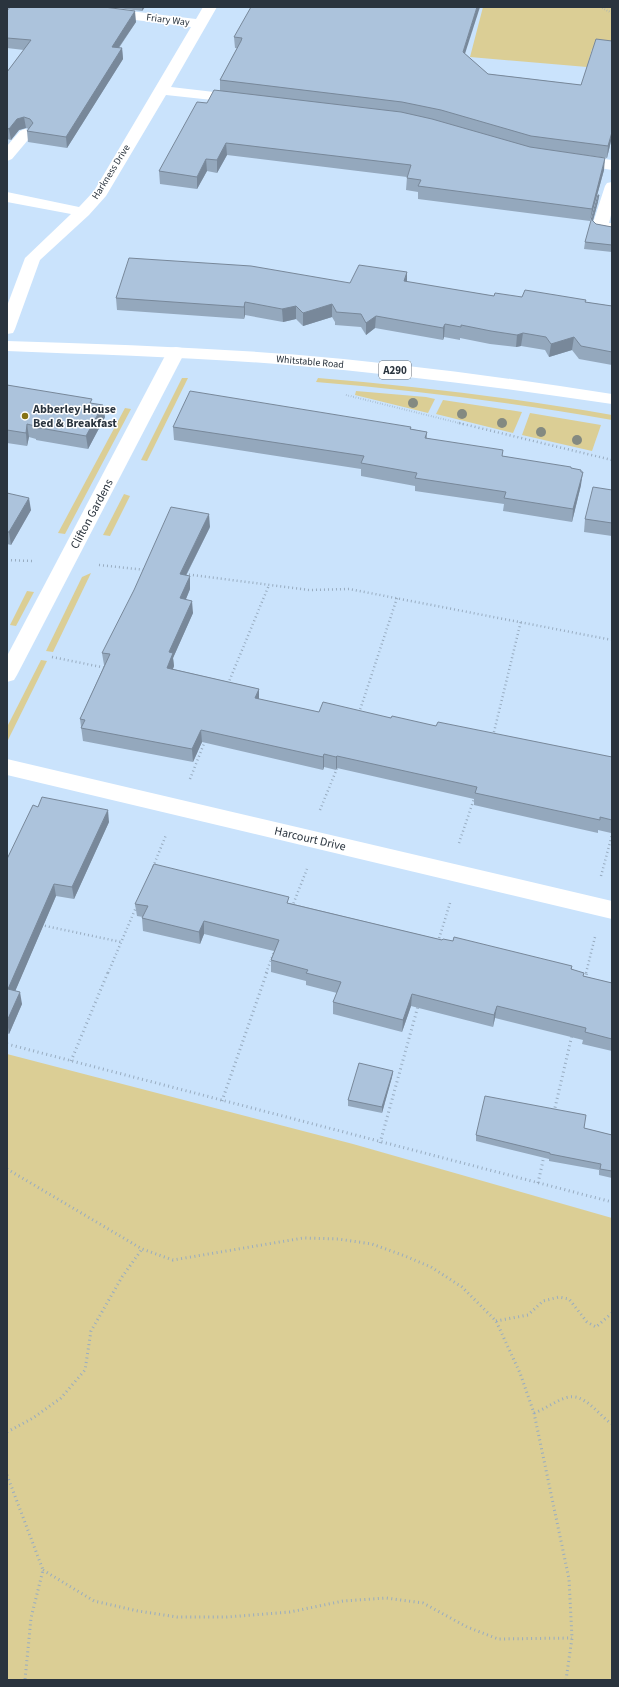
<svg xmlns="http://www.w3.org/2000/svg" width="619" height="1687" font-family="'Source Sans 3',sans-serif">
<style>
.green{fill:#dbce95}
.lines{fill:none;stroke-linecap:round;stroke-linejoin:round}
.path-far2{stroke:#98acc0;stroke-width:2;stroke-dasharray:0.5 2;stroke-linecap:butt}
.path-far1{stroke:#98acc0;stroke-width:2.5;stroke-dasharray:1 3;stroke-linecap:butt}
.path{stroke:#98acc0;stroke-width:3;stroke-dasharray:1 3.5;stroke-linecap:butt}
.lane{fill:#fff;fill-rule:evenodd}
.street{fill:#fff;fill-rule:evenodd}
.primary{fill:#fff;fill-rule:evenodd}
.tree{fill:#848a81}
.wall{fill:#94a8bd}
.shaded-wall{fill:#78889a}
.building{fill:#acc3dc;stroke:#78889a}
.poi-dot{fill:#867315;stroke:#fff;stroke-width:1.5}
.labels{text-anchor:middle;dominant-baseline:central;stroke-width:3;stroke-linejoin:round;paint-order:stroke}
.far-street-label{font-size:10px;fill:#2a343e;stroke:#fff}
.shield{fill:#fff;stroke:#6a7178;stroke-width:1}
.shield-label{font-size:11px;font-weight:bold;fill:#2a343e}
.poi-label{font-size:12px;font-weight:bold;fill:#2a343e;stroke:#fff;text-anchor:start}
.street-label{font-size:12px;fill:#2a343e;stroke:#fff}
</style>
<rect width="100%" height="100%" fill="#cae3fc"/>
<g class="green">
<path d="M483,7h129v44l-20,-2 -5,18 -117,-10z"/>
<path d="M182,378h6l-41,83 -6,-1z"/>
<path d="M318,378c98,8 197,20 294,37v5c-98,-17 -197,-30 -296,-38z"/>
<path d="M356,391l70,6 9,2 -7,14 -73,-18z"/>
<path d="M443,400l79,12 -9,21 -77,-19z"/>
<path d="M125,408l6,1 -66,125 -7,-1z"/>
<path d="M530,413l71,12 -9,26 -70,-16z"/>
<path d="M124,494l6,2 -20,40 -7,-1z"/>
<path d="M91,573l-38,79 -7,-1 36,-74z"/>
<path d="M27,591l7,1 -18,34 -6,-1z"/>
<path d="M41,660l6,1 -40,81v-15z"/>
<path d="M7,1054l346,90 259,74v462h-605z"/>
</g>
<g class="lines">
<g class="path-far2">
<path d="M600,7l12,6"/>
<path d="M346,395l117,29"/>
</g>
<g class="path-far1">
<path d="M459,423l153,37"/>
<path d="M7,560l25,1"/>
<path d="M99,565l47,5"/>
<path d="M185,574l124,16 40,-1 263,51"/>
<path d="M52,657l54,11"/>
<path d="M228,684l41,-99"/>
<path d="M359,713l38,-115"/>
<path d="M493,736l28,-115"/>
<path d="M190,779l15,-38"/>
<path d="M320,810l18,-44"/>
<path d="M459,843l16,-47"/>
<path d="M153,867l13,-32"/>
<path d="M601,876l11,-41"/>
<path d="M292,907l15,-38"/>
<path d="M41,925l80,17"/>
<path d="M438,942l12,-39"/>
<path d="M108,973l29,-68"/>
<path d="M266,973l9,-24"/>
<path d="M586,973l9,-36"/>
</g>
<g class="path">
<path d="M585,979l2,-7"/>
<path d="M7,1044l605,158"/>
<path d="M71,1061l37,-89"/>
<path d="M222,1101l45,-129"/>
<path d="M554,1112l18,-77"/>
<path d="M380,1143l38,-137"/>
<path d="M7,1169l135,80 31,11 130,-22 35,1 34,5 33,12 26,11 31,20 34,34 24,52 14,40 35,166 3,59 -6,42"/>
<path d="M538,1183l6,-27"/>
<path d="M496,1321l32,-6 15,-14 16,-4 10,2 18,23 9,5 16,-14"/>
<path d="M534,1413c11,-4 20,-11 31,-15 19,-7 33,17 47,26"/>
<path d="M7,1432l26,-14 28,-20 24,-28 6,-39 31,-54 20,-28"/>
<path d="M7,1475l36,95 -12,48 -6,62"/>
<path d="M43,1570l51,31 44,10 39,6h50l63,-5 53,-11 43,-3 37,5 44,24 31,12 74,-1"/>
</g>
<path class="lane" d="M612,182v29l-3,12h3v10l-17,-4 -3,-3 13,-40 2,-3z"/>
<g class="street">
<path d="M57,7h40l99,12 7,-12h14l-46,80 69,8 5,1 2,3 -2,3 -5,1 -74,-8 -60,101 -17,19 -49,45 -25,69 -2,4 -6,1v-28l18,-48 46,-44 -64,-12v-10l72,15 15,-16 97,-164 -127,-16 -5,-1z"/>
<path d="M25,129l5,2 3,3 -21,25 -5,2v-15l13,-15z"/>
<path d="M574,155l38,5v10l-43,-7 -3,-3 3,-3z"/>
<path d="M176,347l6,1 3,4 -168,323 -3,5 -7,2v-26l160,-304 3,-4z"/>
<path d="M7,759l605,142v18l-605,-144z"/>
</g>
<path class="primary" d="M7,341c94,3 187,6 281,13 108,9 216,23 324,40v10c-108,-16 -216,-30 -324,-39 -94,-8 -187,-10 -281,-14z"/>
</g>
<g class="tree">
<circle cx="413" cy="403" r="5"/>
<circle cx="462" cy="414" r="5"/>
<circle cx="502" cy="423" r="5"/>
<circle cx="541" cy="432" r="5"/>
<circle cx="577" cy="440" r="5"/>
</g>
<g class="wall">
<path d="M109,7h36l-3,4z"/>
<path d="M7,11l129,11 -17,26h3l1,11 -56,89 -39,-6 -1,-11 2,-2 -3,-1 -7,2 -8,10 -4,-1v-67l17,-22 -17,-2z"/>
<path d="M234,37l231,17 23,20 93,11 31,-44v100h-1l-4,17 -53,-7 50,19 -14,51 -172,-22v-7l-12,-2 1,-13 -180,-22 -10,18 -10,-2 -10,18 -37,-5 -1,-13 48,-68 13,-12v-11l17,-32h-2z"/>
<path d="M598,202l-5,19 3,3 16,3v25l-28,-3 1,-7z"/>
<path d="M407,272v10l87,14 92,4 -1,2 27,4v59l-33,-6 -7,-9 -23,7 -4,-7 -24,-4 -5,1 -26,-3 -30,-6v2l-16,-3 -1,3 -68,-12 -9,7 -5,-8 -26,-2v-3l-3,-5 -29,9 -7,-7 -13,3 -38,-7 -1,4 -127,-9 -1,-12 234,-15z"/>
<path d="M7,385l85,18 13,14 -17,32 -52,-9v-1l-7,-2 -2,9 -20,-3z"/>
<path d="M173,427h238v2l16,3v6l76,18 68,12 10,4v13l-9,37 -69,-11 1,-7 -89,-13v-5l-54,-10v-7l-187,-29z"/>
<path d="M612,490v46l-28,-4 1,-13z"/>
<path d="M7,493l24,17 -20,35 -4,-1z"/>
<path d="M210,527l-24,49 4,13 -4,10 7,14 -20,45 1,8 -1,3 86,20v10l60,13 72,6 221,39v73l-1,3 -13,-3v3l-124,-28v-6l-137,-31 -1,2 -12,-3 -1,3 -121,-28 -9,20 -110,-21 -3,-22 24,-53v-1l-2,-12z"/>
<path d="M109,822l-35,77 -18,-3 -41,95 7,13 -13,30 -2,-1v-174z"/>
<path d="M289,903l153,37 11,1 119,25v3l11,7 29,7v68l-30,-7 1,-4 -88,-22 -2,9 -82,-21 -9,26 -69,-18v-12l4,-9 -31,-8v-4l-35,-9v-12l3,-9 -70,-17 -4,10 -57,-13 -1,-13 1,-1 -6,-1 -2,-12z"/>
<path d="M393,1071l-1,6 -10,36 -34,-7v-6z"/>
<path d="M584,1128l28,7v43l-13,-3v-5l-50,-9v-2l-73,-18v-6z"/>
</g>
<g class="shaded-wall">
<path d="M142,7h3l-3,4z"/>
<path d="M477,7h3l-18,56 1,-11z"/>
<path d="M135,11l1,11 -24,35v-10z"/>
<path d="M122,48l1,11 -56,89 -1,-11z"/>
<path d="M24,117l2,11 -7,2 -8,10 -2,-11 8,-10z"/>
<path d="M612,132l-1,9 -4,17 1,-12z"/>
<path d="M226,143l1,12 -10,18v-13z"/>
<path d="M605,158l-1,12 -14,51 2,-12z"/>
<path d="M206,159l1,12 -10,18v-12z"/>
<path d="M599,195l-1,7 -7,25 1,-7z"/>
<path d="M407,272v13l-3,-4z"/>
<path d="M245,302v13l-1,4v-12z"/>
<path d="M332,304v13l-29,9v-13z"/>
<path d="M296,306v13l-13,3 -1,-13z"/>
<path d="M376,316l-1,12 -9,7v-12z"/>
<path d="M445,324l-1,13 -1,3v-12z"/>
<path d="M523,333l-2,13 -5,1 1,-12z"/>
<path d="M574,337l-2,13 -23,7 2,-13z"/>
<path d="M103,405l2,12 -17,32 -2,-13z"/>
<path d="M27,424l2,13 -2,9 -1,-13z"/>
<path d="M583,472l-2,13 -9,37 1,-13z"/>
<path d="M29,498l2,12 -20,35 -2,-13z"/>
<path d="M209,514l1,13 -30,60v-13z"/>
<path d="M190,576v13l-9,22 -1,-13z"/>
<path d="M192,601l1,12 -20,45 1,8 -6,15 -1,-13 2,-16z"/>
<path d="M259,689v13l-4,-4z"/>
<path d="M201,730l1,12 -9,20 -1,-13z"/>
<path d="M324,754v13l-1,3v-13z"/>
<path d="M337,756v12l-1,2v-13z"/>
<path d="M108,810l1,12 -35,77 -2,-12z"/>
<path d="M54,884l2,12 -45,105 -3,-12z"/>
<path d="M204,921v13l-4,10 -1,-12z"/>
<path d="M20,992l2,12 -13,30 -2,-13z"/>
<path d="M412,994l-1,12 -9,26 1,-12z"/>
<path d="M497,1006l-2,12 -2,9 1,-12z"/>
<path d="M393,1071l-1,6 -10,36v-6z"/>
</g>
<g class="building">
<path d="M10,7h94l31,4 -23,36 10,1 -56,89 -39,-6 6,-8 -3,-4 -6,-2 -7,2 -8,10 -2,-1v-56l24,-32 -24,-2v-27z"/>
<path d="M251,7h226l-14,45 25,22 93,11 15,-46 16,2v91l-4,14 -77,-10 -90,-26 -39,-8 -182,-22 21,-39 1,-3 -8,-1z"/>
<path d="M214,90l187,22 31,7 98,28 75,11 -13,51 -174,-23 3,-6 -14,-2 4,-13 -185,-22 -9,17 -11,-1 -9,18 -38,-6 38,-69 10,1z"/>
<path d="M598,195h1l-7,25 4,4 16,3v18l-27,-3z"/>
<path d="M129,258l122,8 99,17 9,-18 48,7 -3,9 90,15 1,-3 27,4 3,-7 61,10 -1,2 27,4v46l-31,-6 -7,-9 -23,7 -5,-7 -23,-4 -6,2 -26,-4 -30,-6v2l-16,-3 -2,4 -67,-12 -10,7 -5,-9 -25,-2v-1l-4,-7 -29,9 -7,-7 -14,3 -37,-7 -1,5 -128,-9z"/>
<path d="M7,385l85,14 -2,4 13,2 -17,31 -52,-9 1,-1 -8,-2 -1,9 -19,-3z"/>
<path d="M190,391l221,36 -1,2 17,3 -2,6 78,12 -1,6 69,11v1l10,2v2h2l-10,37 -69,-11 2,-6 -91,-14 2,-5 -56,-10 3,-7 -191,-29z"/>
<path d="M593,487l19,3v33l-27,-4z"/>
<path d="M7,493l22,5 -20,34h-2z"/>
<path d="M171,507l38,7 -29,60 10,2 -10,22 12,3 -23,51 4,1 -6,15 92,21 -4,9 64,14 4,-10 68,16 1,-2 44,10 2,-4 174,35v63l-12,-3v3l-125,-27 2,-6 -140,-31 -1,1 -12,-3 -1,3 -122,-27 -9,19 -111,-21 4,-8 -5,-1 30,-65 -8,-1 32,-63z"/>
<path d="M42,797l66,13 -36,77 -18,-3 -46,105 12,3 -13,29v-162l26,-54 5,2z"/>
<path d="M154,864l135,33 -2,6 155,37 1,-1 10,2 1,-4 118,29 -1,3 13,4 -1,3 29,7v56l-27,-7 1,-4 -89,-22 -3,9 -82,-21 -9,26 -70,-18 8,-20 -35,-9 2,-3 -37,-10 8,-20 -75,-19 -5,11 -57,-14 6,-12 -13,-2z"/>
<path d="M359,1063l34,8 -11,36 -34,-7z"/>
<path d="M485,1096l101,19 -2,13 28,7v36l-12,-2 1,-5 -51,-10v-1l-74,-18z"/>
</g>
<circle class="poi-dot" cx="25" cy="416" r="4"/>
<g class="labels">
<g class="far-street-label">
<text transform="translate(168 20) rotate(7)">Friary Way</text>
<text transform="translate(111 172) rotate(-58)">Harkness Drive</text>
<text transform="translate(310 362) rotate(5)">Whitstable Road</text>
</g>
<rect class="shield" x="379" y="361" width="32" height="18" rx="3"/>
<g class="shield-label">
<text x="395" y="370">A290</text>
</g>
<g class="poi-label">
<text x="33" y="409">Abberley House<tspan x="33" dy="14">Bed &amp; Breakfast</tspan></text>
</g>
<g class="street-label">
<text transform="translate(92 514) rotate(-62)">Clifton Gardens</text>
<text transform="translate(310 839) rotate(13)">Harcourt Drive</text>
</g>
</g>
<rect width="619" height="1687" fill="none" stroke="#2a343e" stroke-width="16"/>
</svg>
